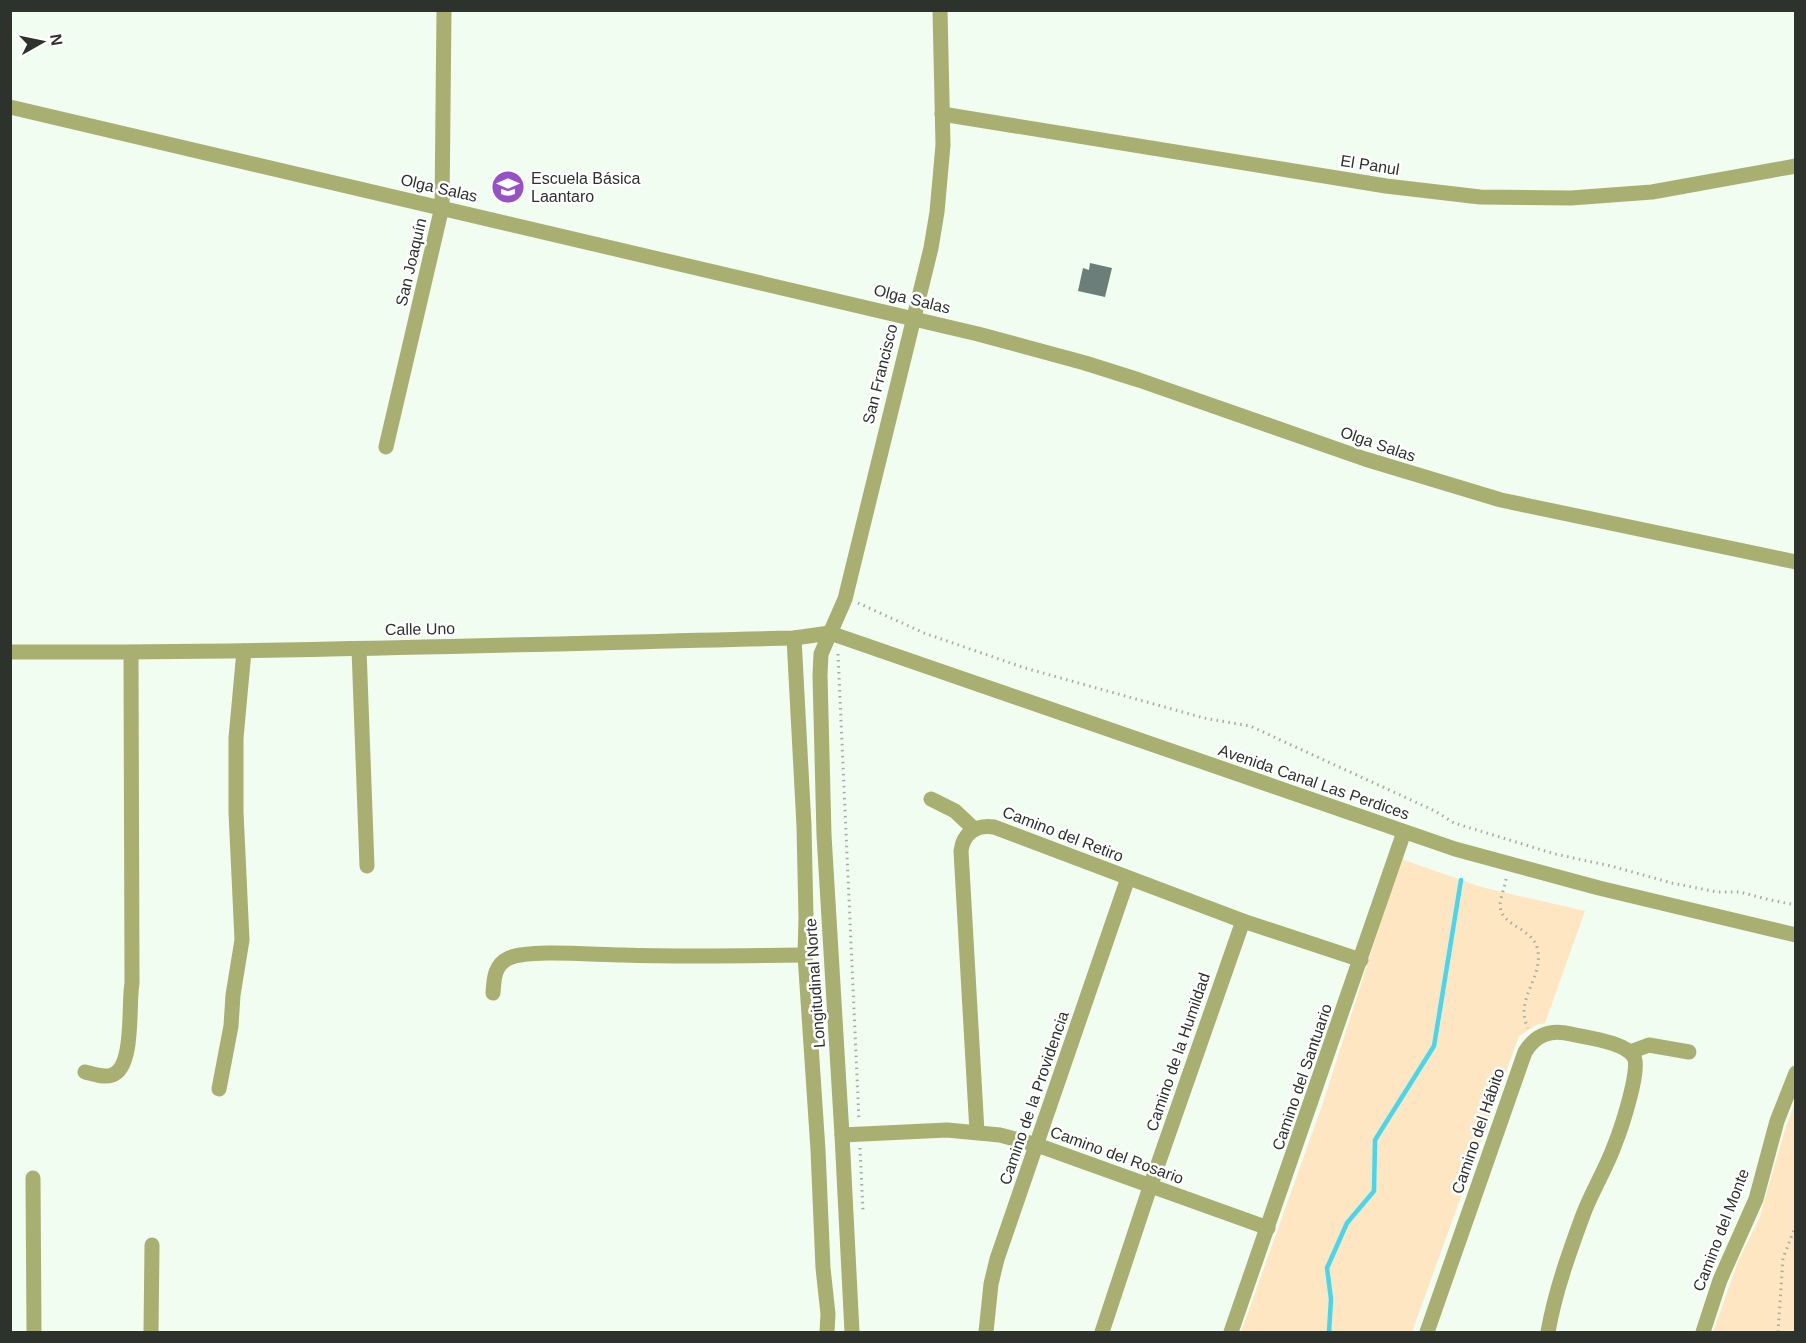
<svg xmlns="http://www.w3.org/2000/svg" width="1806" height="1343" font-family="Arial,sans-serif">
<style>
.green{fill:#fde6c1}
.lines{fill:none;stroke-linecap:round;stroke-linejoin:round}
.stream{stroke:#46d7ef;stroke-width:4.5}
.building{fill:#6c7e79}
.path{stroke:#a3ada3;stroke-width:3;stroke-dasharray:1.5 4.5;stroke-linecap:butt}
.minor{stroke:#a9ae71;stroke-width:15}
.labels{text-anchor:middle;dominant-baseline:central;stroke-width:5;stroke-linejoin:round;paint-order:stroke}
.street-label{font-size:16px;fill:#2d322d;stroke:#fff}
.poi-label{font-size:16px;fill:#2d322d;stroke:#fff;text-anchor:start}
</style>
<rect width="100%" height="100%" fill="#f0fdf0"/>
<g class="green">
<path d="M1401,859l80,28 104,24 -40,112 -9,2 -17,11 -107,296h-171l81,-226z"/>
<path d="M1795,1102v230h-82l26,-73 20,-40 25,-86z"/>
</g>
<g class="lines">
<path class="stream" d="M1329,1332l2,-33 -4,-31 20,-45 27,-32 1,-51 59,-94 27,-166"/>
</g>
<path class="building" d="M1090,263l22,5 -7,29 -27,-6 5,-23 6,2z"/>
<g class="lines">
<g class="path">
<path d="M858,603l66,30 101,35 179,50 46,8 185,85 19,12 101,31 56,12 61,17 45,9h23l30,8 26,5"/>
<path d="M838,654l21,467"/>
<path d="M1506,879c-1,8 -6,19 -6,27 2,22 35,21 38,46 4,28 -24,48 -10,76"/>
<path d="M860,1148l3,63"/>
<path d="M1778,1332l5,-74 13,-33"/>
</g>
<g class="minor">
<path d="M10,107l968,227 107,29 54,17 226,79 136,41 295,62"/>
<path d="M942,114l444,72 94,11 91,1 81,-6 144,-26"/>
<path d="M386,447l56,-240 2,-197"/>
<path d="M794,638l10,188 2,92 -1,37 13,195 5,118 5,46 -1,18"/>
<path d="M359,649l8,217"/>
<path d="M10,652c262,1 523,-8 784,-14l36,-5 625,216 144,39 197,47"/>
<path d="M931,799l24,12 19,18"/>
<path d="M493,993c1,-14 1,-28 16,-35 22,-9 87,-3 114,-3 60,2 121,1 182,0"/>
<path d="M1630,1052l19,-7 40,7"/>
<path d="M85,1072c8,2 19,6 27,3 23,-7 16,-72 20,-92l-1,-330"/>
<path d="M219,1089l12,-63 2,-31 9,-55 -6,-128v-74l8,-87"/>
<path d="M977,1132l-16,-281c2,-18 16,-27 33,-24l249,94 118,39"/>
<path d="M842,1135l105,-5 53,5 37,10 231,83"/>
<path d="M33,1178l1,154"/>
<path d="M151,1332l1,-87"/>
<path d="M852,1332l-10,-197 -18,-300 -4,-160 1,-21 24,-55 86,-351 6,-36 6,-67 -3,-135"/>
<path d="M986,1332l5,-48 6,-25 131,-381"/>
<path d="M1102,1332l48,-145 93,-266"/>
<path d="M1231,1332l173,-500"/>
<path d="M1427,1332l98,-280c11,-18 26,-23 46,-18 17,4 54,8 63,23 7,12 -13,72 -19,87 -9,25 -23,47 -32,71 -14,38 -28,77 -35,117"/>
<path d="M1703,1332l17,-52 36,-81 21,-78 19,-48"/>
</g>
</g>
<defs>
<symbol id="school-disc" viewBox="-11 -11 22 22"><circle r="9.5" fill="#9851c4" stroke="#fff"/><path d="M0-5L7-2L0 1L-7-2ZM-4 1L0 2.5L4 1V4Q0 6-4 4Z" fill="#fff"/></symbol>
</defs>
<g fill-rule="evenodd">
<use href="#school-disc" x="489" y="168" width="38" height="38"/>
</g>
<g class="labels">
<g class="street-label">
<text transform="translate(1370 165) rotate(9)">El Panul</text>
<text transform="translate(439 188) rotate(13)">Olga Salas</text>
<text transform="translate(411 262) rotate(-77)">San Joaquín</text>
<text transform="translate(912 299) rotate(14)">Olga Salas</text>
<text transform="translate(880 374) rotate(-76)">San Francisco</text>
<text transform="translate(1378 444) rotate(19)">Olga Salas</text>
<text transform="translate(420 629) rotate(-1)">Calle Uno</text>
<text transform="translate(1314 782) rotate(19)">Avenida Canal Las Perdices</text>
<text transform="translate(1063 834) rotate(21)">Camino del Retiro</text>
<text transform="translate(815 983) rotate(-94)">Longitudinal Norte</text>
<text transform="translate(1178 1052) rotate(-71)">Camino de la Humildad</text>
<text transform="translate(1302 1077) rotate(-71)">Camino del Santuario</text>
<text transform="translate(1034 1098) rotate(-71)">Camino de la Providencia</text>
<text transform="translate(1478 1131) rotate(-71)">Camino del Hábito</text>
<text transform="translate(1117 1155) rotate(20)">Camino del Rosario</text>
<text transform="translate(1721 1230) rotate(-69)">Camino del Monte</text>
</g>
<g class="poi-label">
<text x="531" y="178">Escuela Básica<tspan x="531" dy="18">Laantaro</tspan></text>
</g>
</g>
<rect width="1806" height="1343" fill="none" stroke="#2d322d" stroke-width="24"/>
<g transform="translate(42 42) rotate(81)" stroke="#ffffff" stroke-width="4.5" paint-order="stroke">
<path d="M0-4.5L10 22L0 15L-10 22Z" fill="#2d322d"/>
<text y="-9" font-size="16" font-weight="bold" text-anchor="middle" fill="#2d322d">N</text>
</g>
</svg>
